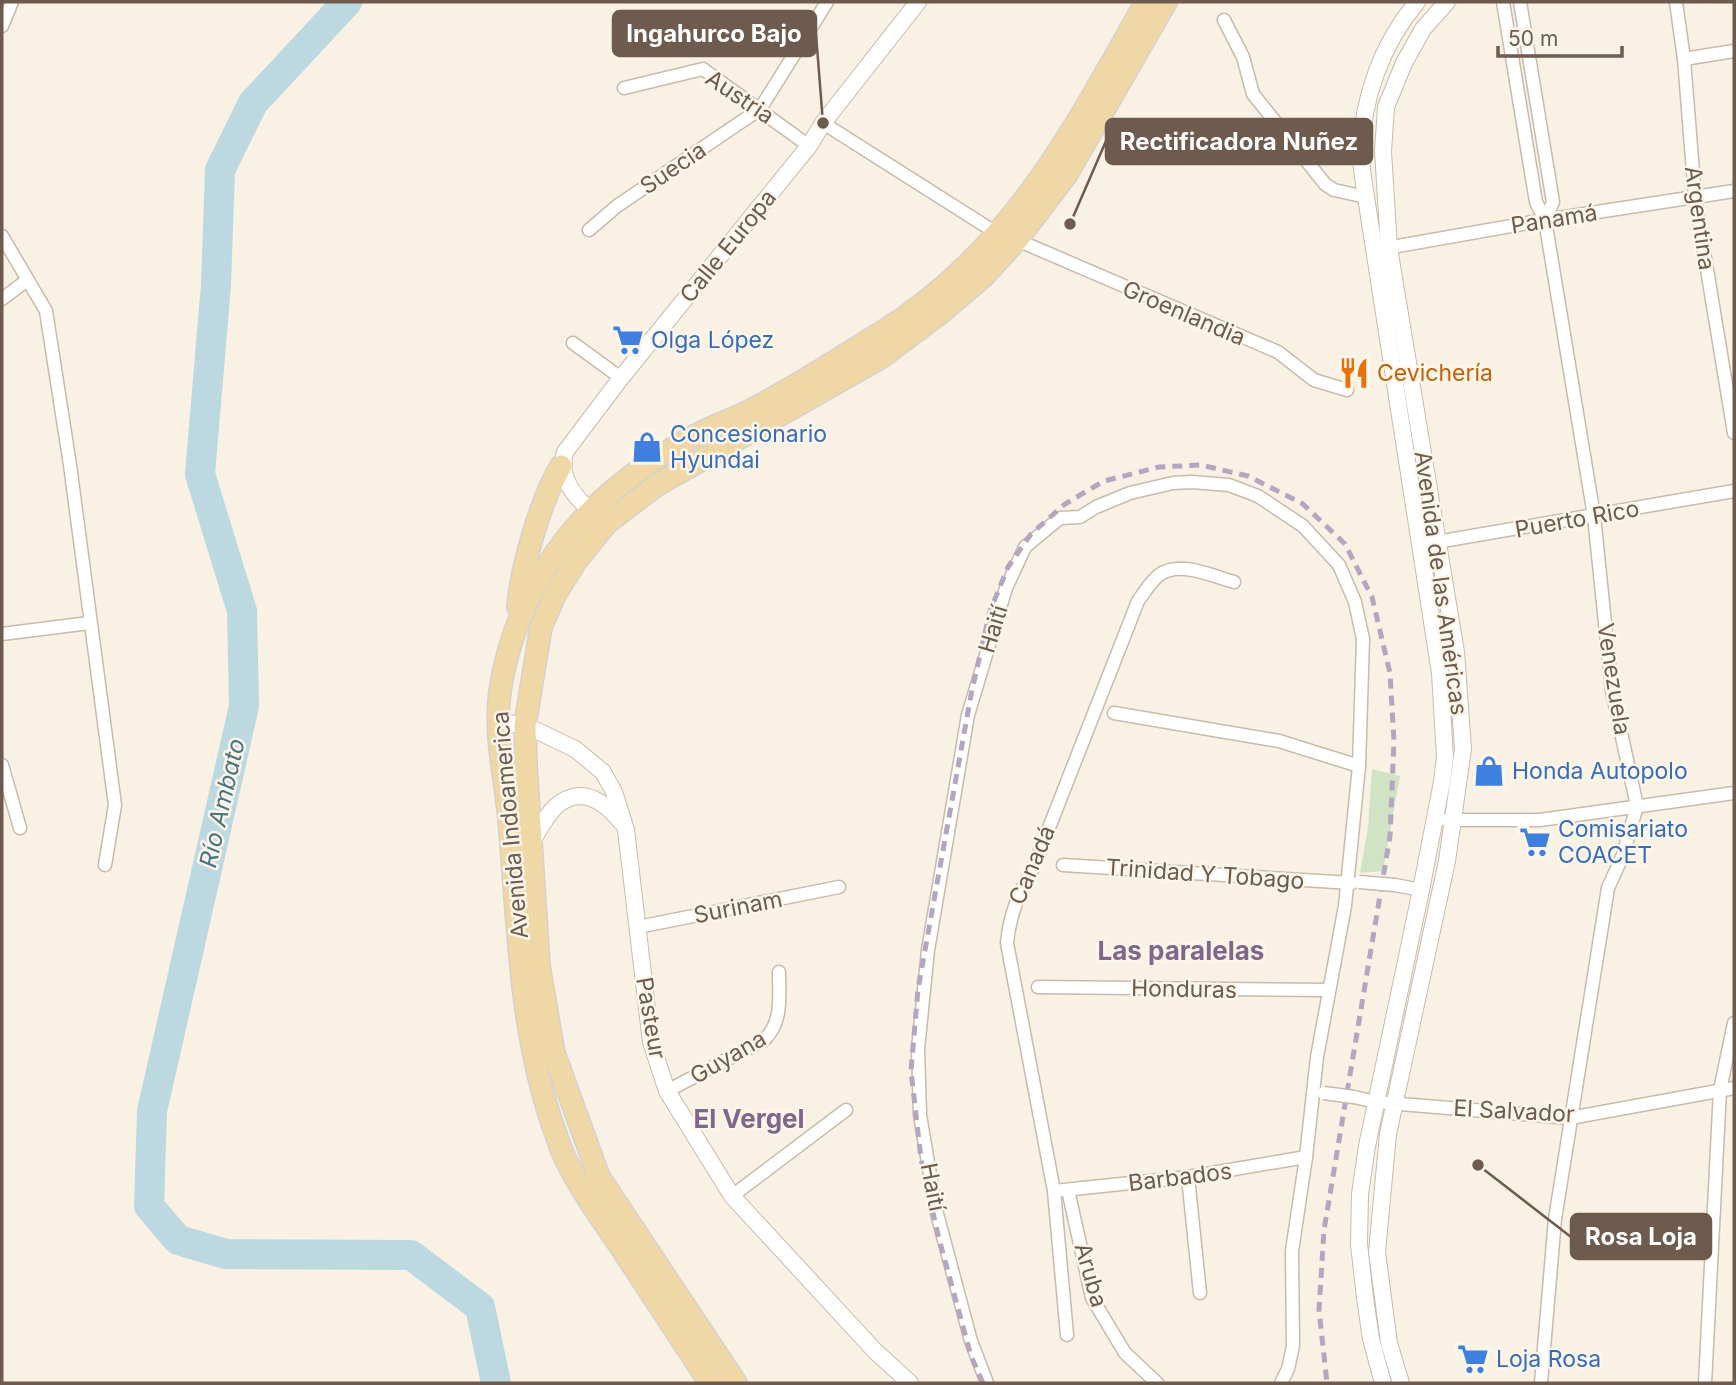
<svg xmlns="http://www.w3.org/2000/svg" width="1736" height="1385" font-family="Inter,sans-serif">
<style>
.green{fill:#d0e4c5}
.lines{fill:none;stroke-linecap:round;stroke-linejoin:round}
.river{stroke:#bcd8e0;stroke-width:30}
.minor-casing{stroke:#c8baac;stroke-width:15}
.tertiary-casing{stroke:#c8baac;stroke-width:18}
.primary-casing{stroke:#d6d1cd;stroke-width:24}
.minor{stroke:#fff;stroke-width:12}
.tertiary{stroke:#fff;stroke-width:16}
.primary{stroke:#efd8a5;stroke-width:21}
.rail{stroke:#b5a5c0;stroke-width:5;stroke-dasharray:10 7;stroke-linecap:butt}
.minor-bridge-casing{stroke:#c8baac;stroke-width:15;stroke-linecap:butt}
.minor-bridge{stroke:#fff;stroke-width:12}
.labels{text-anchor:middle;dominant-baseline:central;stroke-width:5;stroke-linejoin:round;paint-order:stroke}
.street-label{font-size:23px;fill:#6e5b4d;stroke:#fcf6ea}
.shop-label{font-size:23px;fill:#366cbe;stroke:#fcf6ea;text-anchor:start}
.food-label{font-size:23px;fill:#c56008;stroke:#fcf6ea;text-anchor:start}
.water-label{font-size:24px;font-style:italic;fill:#4a737f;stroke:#fcf6ea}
.quarter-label{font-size:26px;font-weight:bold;fill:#80668a;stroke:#fcf6ea}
.leader{fill:none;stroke:#6e5b4d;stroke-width:2.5}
.callout-dot{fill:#6e5b4d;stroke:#fcf6ea;stroke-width:2.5}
.callout{fill:#6e5b4d;stroke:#6e5b4d;stroke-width:2.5}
.callout-label{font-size:24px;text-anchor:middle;font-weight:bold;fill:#fff}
</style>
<rect width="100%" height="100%" fill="#f9f2e4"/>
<path class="green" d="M1372,769l28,7 -17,95 -23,2 8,-46z"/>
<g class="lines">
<path class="river" d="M347,2l-94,101 -33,67 -4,115 -16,189 42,137 2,95 -92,405 -3,95 29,34 48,14 185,1 69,52 16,76"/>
<defs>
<g id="minor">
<path d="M1503,2l33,200 9,18 49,296 18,175 25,115 -14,49 -15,33 -53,331 -14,164"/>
<path d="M1520,2l33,200 -8,18"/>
<path d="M1676,2l8,57 11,138 39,236"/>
<path d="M1224,20l19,37 10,37 72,90 9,6 32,7"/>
<path d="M2,26l10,-24"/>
<path d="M1684,59l50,-8"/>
<path d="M624,88l79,-19 106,77"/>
<path d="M823,123l175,111"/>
<path d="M589,230l28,-24 143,-97 67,-107"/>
<path d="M2,236l44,75 24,154 45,340 -10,60"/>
<path d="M1017,240l261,112 36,28 33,10"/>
<path d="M1381,249l164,-29 189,-29"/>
<path d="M2,299l24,-18"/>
<path d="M573,343l48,35"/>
<path d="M1431,543l303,-52"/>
<path d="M2,634l87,-11"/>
<path d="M1114,713l165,28 80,25"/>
<path d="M2,765l18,63"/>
<path d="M1446,820h94l194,-27"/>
<path d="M1063,865l289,18"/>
<path d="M1395,885l26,5"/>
<path d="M638,927l201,-40"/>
<path d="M1038,987l291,3"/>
<path d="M667,1091l97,-51c19,-18 15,-43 15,-68"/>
<path d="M1354,1097l22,5 194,16 164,-30"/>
<path d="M1188,1177l12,116"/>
<path d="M1068,1190l24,108 33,55 32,30"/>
<path d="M1054,1191l134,-14 118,-20"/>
<path d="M732,1196l114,-86"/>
<path d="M1067,1335l-13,-144 -47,-248c3,-31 12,-49 27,-77l104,-265c6,-8 13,-20 21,-26 21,-15 53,1 75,7"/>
<path d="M987,1383l-16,-42 -35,-131 -16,-95 -2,-66 10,-99 40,-235 38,-127 19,-41 35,-29 20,-1 16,-10 34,-14 43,-10 19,-1 37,3 29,11 45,30 36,39 16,37 8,37 -4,127 -14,140 -28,151 -11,100 -14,94 1,95 -5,23 -7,14"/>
<path d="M1705,1383l15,-293 14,-67"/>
</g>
<g id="tertiary">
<path d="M599,517c-21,-15 -42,-38 -34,-65l56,-74 188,-232 14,-23 95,-121"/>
<path d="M497,722l28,3 50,24 28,23 11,20 12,38 25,212 16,49 65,105 143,155 35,32"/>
<path d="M531,843c8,-12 17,-32 29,-40 24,-17 46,0 61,19"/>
<path d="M1383,1383l-12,-44 -6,-41 -6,-54 1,-50 7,-48 54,-256 21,-108 3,-25 -5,-84 -74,-476c-2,-14 -5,-29 -5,-43 1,-56 21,-110 56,-152"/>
<path d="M1401,1383l-12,-40 -12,-91 11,-118 59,-273 16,-112 -7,-97 -67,-404 -6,-97 3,-44 18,-44 19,-34 24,-27"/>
</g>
<g id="primary">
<path d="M518,607c3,-39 23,-108 43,-141"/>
<path d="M710,1383c-30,-45 -60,-91 -90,-137 -19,-28 -40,-57 -55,-88 -5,-10 -8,-22 -12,-32 -34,-99 -35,-204 -44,-307 -4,-42 -15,-86 -9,-128 10,-68 44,-134 93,-182 32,-32 72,-58 113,-79 15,-7 32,-13 47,-21 43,-22 85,-50 126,-75 132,-81 194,-203 267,-332"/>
<path d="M736,1383l-137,-206 -45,-124 -15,-87 -13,-202 -1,-39 16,-98 14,-32 21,-34 31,-38 50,-38 225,-128 56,-42 46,-39 33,-36 50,-66 99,-172"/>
</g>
</defs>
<use href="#minor" class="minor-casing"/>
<use href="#tertiary" class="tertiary-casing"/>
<use href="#primary" class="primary-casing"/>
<use href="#minor" class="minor"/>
<use href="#tertiary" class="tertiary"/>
<use href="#primary" class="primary"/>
<path class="rail" d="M983,1383l-12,-27 -33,-121 -17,-76 -10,-88 7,-82 53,-294 19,-84 18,-44 23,-33 34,-30 39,-23 55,-14 42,-2 47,11 55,28 42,40 27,53 18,76 4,68 -4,95 -66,394 -5,80 8,73"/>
<defs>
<g id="minor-bridge">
<path d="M1359,882l36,3"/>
<path d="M1324,1093l30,4"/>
</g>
</defs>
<use href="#minor-bridge" class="minor-bridge-casing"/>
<use href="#minor-bridge" class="minor-bridge"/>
</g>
<defs>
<symbol id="supermarket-bare" viewBox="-9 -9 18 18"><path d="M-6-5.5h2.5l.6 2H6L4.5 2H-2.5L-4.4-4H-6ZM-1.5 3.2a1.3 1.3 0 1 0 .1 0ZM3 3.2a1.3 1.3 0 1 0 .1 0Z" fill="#3f7fe0" stroke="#fcf6ea" stroke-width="2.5" paint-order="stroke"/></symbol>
<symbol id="restaurant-bare" viewBox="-9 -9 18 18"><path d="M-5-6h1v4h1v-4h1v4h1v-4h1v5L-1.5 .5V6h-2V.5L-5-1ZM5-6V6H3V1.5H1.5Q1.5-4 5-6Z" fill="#e8710a" stroke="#fcf6ea" stroke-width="2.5" paint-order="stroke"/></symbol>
<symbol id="shop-bare" viewBox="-9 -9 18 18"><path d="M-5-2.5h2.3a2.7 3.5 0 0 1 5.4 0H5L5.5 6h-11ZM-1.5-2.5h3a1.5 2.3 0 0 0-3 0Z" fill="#3f7fe0" stroke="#fcf6ea" stroke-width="2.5" paint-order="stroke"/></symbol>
</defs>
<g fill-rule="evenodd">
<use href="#supermarket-bare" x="606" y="318" width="44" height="44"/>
<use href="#restaurant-bare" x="1332" y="351" width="44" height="44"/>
<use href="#shop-bare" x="625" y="425" width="44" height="44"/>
<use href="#shop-bare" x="1467" y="749" width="44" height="44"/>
<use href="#supermarket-bare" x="1513" y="820" width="44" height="44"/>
<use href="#supermarket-bare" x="1451" y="1337" width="44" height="44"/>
</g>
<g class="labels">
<g class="street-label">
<text transform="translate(740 97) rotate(34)">Austria</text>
<text transform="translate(673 168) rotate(-34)">Suecia</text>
<text transform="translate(1700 218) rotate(82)">Argentina</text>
<text transform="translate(1554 219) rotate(-9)">Panamá</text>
<text transform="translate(728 246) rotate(-51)">Calle Europa</text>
<text transform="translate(1184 313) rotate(23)">Groenlandia</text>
<text transform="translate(1577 519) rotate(-10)">Puerto Rico</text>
<text transform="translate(1441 583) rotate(82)">Avenida de las Américas</text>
<text transform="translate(993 629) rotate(-73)">Haití</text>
<text transform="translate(1614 679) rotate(81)">Venezuela</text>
<text transform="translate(510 825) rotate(-95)">Avenida Indoamerica</text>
<text transform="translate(1032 865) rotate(-67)">Canadá</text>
<text transform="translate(1205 874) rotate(4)">Trinidad Y Tobago</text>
<text transform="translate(738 907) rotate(-11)">Surinam</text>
<text transform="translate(1184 989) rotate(1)">Honduras</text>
<text transform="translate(651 1018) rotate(80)">Pasteur</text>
<text transform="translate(728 1057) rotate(-30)">Guyana</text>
<text transform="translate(1514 1111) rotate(3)">El Salvador</text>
<text transform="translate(1180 1177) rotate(-7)">Barbados</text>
<text transform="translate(933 1187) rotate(79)">Haití</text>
<text transform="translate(1091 1275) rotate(74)">Aruba</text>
</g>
<g class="shop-label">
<text x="651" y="340">Olga López</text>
<text x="670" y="434">Concesionario<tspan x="670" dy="26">Hyundai</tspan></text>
<text x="1512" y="771">Honda Autopolo</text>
<text x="1558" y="829">Comisariato<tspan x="1558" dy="26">COACET</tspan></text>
<text x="1496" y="1359">Loja Rosa</text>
</g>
<g class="food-label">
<text x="1377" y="373">Cevichería</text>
</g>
<g class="water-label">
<text transform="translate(222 803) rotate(-77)">Río Ambato</text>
</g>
<g class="quarter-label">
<text x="1181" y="950">Las paralelas</text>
<text x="749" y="1118">El Vergel</text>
</g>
</g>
<path class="leader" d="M823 123L816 34M1070 224L1106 141M1478 1165L1571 1237"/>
<g class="callout-dot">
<circle cx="823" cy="123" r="7"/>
<circle cx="1070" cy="224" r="7"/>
<circle cx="1478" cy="1165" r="7"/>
</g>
<g class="callout">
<rect x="613" y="11" width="203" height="45" rx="7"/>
<rect x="1106" y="119" width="266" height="45" rx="7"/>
<rect x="1571" y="1214" width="140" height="45" rx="7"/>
</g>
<g class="callout-label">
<text x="714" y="42">Ingahurco Bajo</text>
<text x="1239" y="150">Rectificadora Nuñez</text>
<text x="1641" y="1245">Rosa Loja</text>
</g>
<rect width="1736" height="1385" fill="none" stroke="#6e5b4d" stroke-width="7"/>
<path d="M1498 46v10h124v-10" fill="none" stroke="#6e5b4d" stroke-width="3.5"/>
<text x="1508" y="46" font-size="21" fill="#6e5b4d" stroke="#fcf6ea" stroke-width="5" paint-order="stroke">50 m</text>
</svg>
